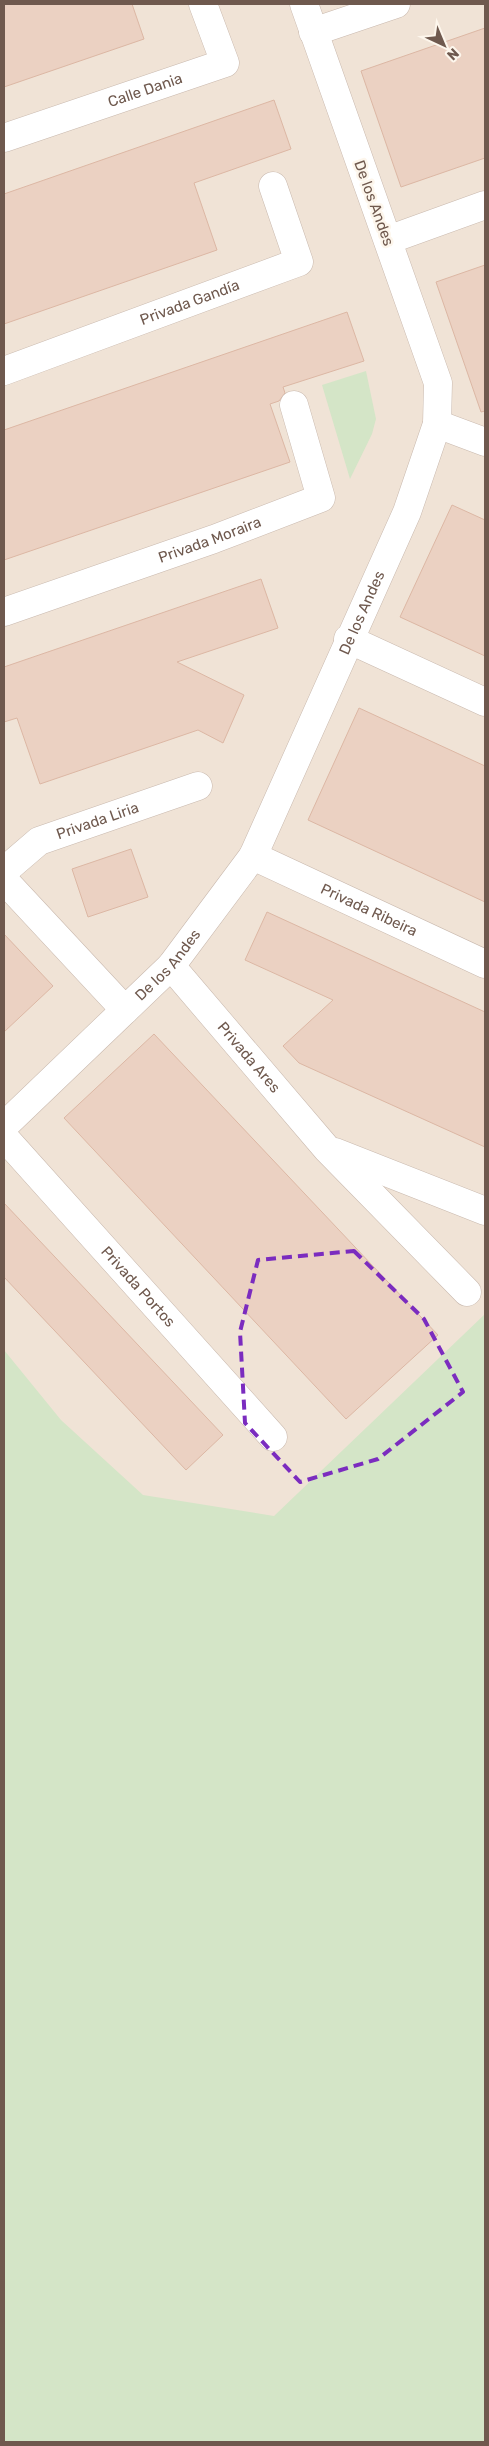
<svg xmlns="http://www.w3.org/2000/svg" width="489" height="2446" font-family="Rubik,sans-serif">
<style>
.residential{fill:#f0e3d6}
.green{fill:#d4e5c7}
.building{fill:#ebd1c2;stroke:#dcb7a4}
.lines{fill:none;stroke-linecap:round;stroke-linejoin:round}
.minor-casing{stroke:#c9b9ae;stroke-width:29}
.tertiary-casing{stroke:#c9b9ae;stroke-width:29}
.minor{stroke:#fff;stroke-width:28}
.tertiary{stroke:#fff;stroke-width:28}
.marked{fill:none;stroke:#7b2cbf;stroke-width:4;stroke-dasharray:10 6;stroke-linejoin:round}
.labels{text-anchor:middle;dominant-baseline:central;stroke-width:5;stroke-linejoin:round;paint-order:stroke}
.street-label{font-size:15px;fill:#6f594e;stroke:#fdf6ec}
</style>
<rect width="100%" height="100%" fill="#f9f1e7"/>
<rect class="residential" x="4" y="4" width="481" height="2438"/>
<g class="green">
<path d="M366,371l10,48 -4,15 -22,45 -28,-94z"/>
<path d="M485,1314v1128h-481v-1092l57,70 82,75 131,21z"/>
</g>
<g class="building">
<path d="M4,4h128l12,35 -140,48z"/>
<path d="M485,28v130l-84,29 -40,-116z"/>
<path d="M274,100l17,49 -97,34 23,67 -213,74v-130z"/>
<path d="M485,265v146l-4,1 -45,-130z"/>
<path d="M347,312l17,49 -81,26 2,6 -6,8 -9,3 20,58 -286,98v-130z"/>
<path d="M452,505l33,15v136l-85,-39z"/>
<path d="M261,579l17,49 -101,34 67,33 -21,48 -25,-13 -158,54 -23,-66 -13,4v-55z"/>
<path d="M359,708l126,58v136l-177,-82z"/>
<path d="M131,849l17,48 -60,20 -16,-48z"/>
<path d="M267,912l218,100v135l-186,-84 -16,-17 50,-46 -88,-40z"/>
<path d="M4,934l49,52 -49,46z"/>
<path d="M154,1034l284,301 -92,84 -282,-301z"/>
<path d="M4,1203l219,232 -37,35 -182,-193z"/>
</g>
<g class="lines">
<defs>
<g id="minor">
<path d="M313,32l83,-28"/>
<path id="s1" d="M4,138l221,-75 -22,-59"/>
<path d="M388,240l97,-35"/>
<path id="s2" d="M4,371l295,-109 -26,-76"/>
<path d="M437,424l48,18"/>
<path id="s3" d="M4,612l210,-73 107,-41 -27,-93"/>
<path d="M348,639l137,63"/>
<path id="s4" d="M253,856l232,108"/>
<path id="s5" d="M4,871l35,-30 159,-55"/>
<path id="s6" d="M171,966l156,183 140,143"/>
<path d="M4,1126l121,-116"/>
<path id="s7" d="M4,1137l269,300"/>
<path d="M335,1152l150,59"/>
</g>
<g id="tertiary">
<path id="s8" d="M4,880l121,130 46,-44 82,-110 154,-344 30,-88 1,-41 -134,-379"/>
</g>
</defs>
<use href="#minor" class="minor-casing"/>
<use href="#tertiary" class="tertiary-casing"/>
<use href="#minor" class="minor"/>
<use href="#tertiary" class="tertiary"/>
</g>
<path class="marked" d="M354,1251l70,68 39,73 -85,67 -78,23 -55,-59 -5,-91 18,-72z"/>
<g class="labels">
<g class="street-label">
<text stroke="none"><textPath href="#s1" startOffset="149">Calle Dania</textPath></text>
<text transform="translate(374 203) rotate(70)">De los Andes</text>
<text stroke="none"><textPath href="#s2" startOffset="198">Privada Gandía</textPath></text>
<text stroke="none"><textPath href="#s3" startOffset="218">Privada Moraira</textPath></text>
<text stroke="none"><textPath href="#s8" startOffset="645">De los Andes</textPath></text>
<text stroke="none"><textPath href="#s5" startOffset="108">Privada Liria</textPath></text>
<text stroke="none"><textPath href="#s4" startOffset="128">Privada Ribeira</textPath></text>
<text stroke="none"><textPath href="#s8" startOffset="240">De los Andes</textPath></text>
<text stroke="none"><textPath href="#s6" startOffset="120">Privada Ares</textPath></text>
<text stroke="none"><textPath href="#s7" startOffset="201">Privada Portos</textPath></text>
</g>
</g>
<rect width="489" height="2446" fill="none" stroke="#6f594e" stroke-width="10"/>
<g transform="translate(444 45) rotate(136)" stroke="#fdf6ec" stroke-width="4" paint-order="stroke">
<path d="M0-4L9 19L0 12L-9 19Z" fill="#6f594e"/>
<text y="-8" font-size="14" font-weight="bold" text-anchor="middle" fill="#6f594e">N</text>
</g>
</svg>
